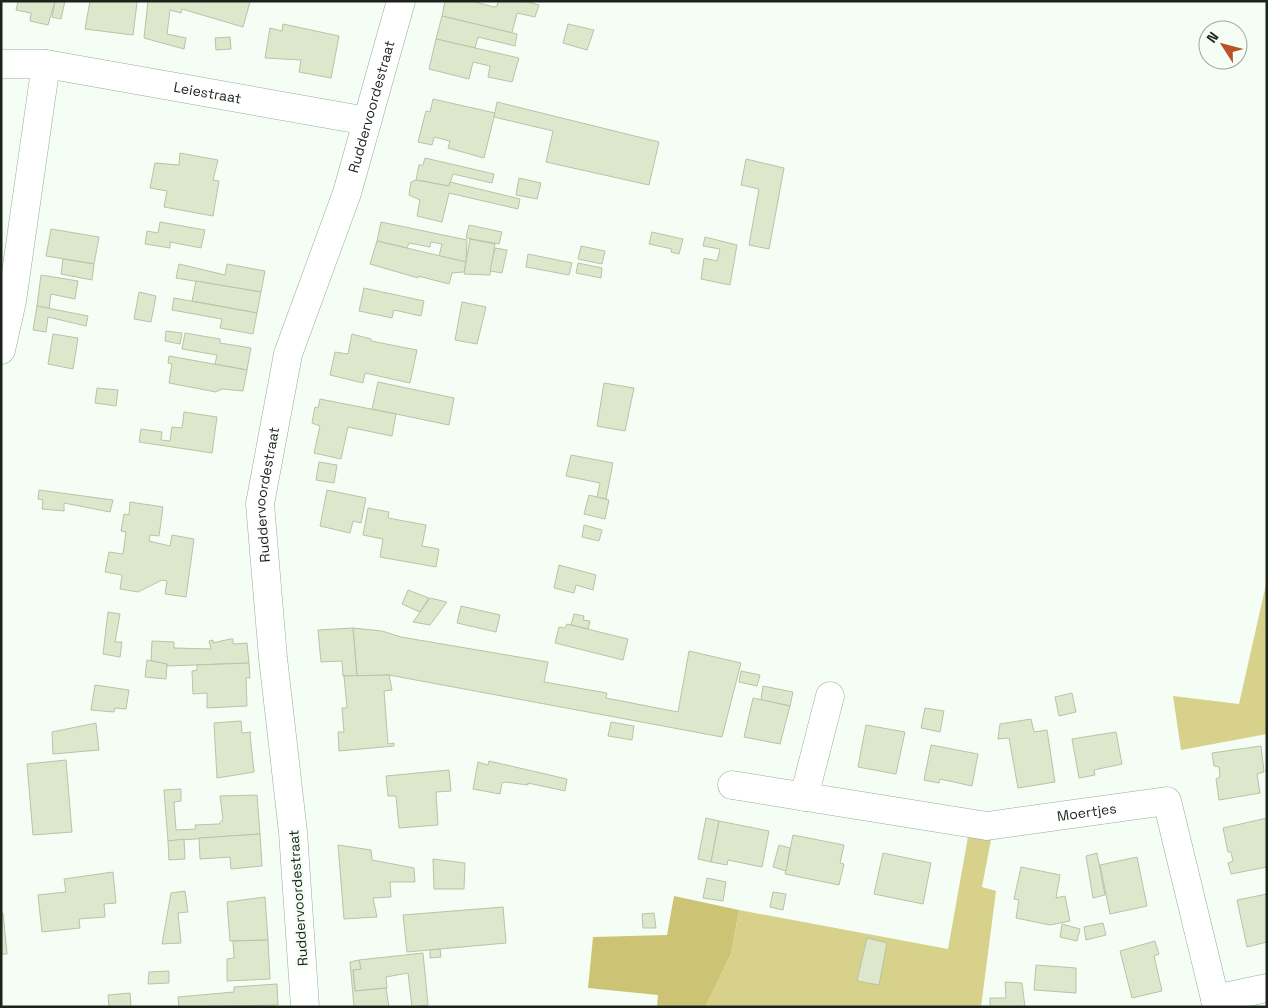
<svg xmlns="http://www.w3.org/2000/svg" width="1268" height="1008" font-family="'Space Grotesk',sans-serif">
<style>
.green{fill:#d7d18c}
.forest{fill:#ccc474}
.building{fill:#dce7cb;stroke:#b8c3a7}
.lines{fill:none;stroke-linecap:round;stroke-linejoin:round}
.minor-casing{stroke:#97ad97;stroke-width:29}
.tertiary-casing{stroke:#97ad97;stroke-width:29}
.minor{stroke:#fff;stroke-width:28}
.tertiary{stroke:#fff;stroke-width:28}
.labels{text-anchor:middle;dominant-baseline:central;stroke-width:5;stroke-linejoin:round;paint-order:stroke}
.street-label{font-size:14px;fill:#1b231b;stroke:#f4fef4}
</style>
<rect width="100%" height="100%" fill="#f4fef4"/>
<g class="green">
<path d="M1267,580v154l-86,16 -8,-54 66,8z"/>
<path d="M968,837l23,3 -9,47 14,4 -15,116h-276l26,-53 8,-44 209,39z"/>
</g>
<path class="forest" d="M674,896l65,14 -8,44 -26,53h-48l1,-12 -70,-7 5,-51 74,-2z"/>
<g class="building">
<path d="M18,1h37l-7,24 -18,-4 1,-8 -15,-3z"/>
<path d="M55,1h10l-4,18 -9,-2z"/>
<path d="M90,1h45l2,2 -4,32 -48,-6z"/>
<path d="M148,1h101l1,1 -7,25 -61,-18 -1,4 -11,-3 -3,24 19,4 -2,11 -40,-11z"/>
<path d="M445,1h27l22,6 3,-1 1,-5h26l15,4 -4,12 -18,-4 -5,20 -70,-17z"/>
<path d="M442,16l75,18 -2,12 -37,-9 -3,11 -39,-9z"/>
<path d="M283,24l56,12 -8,42 -32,-6 2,-12 -36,-2 5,-30 12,3z"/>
<path d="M568,24l26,6 -7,20 -24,-7z"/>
<path d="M230,37l1,12 -15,1 -1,-12z"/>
<path d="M436,39l83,19 -7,24 -24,-5 2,-11 -17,-4 -4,17 -40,-10z"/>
<path d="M433,99l62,14 -11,45 -36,-10 2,-7 -16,-4 -2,8 -14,-3 8,-31 4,1z"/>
<path d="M497,102l162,40 -10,43 -103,-23 7,-31 -59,-14z"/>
<path d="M180,153l38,7 -5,20 6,1 -6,35 -49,-9 3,-16 -17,-3 5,-25 24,2z"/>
<path d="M425,158l69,16 -2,9 -39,-9 -4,12 -33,-6 3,-15h4z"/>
<path d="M746,159l38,9 -15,81 -20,-4 10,-56 -18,-4z"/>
<path d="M519,178l22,5 -4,16 -21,-4z"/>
<path d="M416,180l33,6 1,-4 70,17 -2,10 -69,-16 -7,29 -25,-6 3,-16 -11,-5 2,-13z"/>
<path d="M160,222l45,8 -4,18 -31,-6v6l-25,-4 2,-13 11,2z"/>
<path d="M381,222l86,18 -1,22 -27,-6 3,-12 -11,-2 -1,5 -21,-4 -2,5 -30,-7z"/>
<path d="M469,225l33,7 -3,12 -33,-6z"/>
<path d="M51,229l48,8 -5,27 -48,-8z"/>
<path d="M652,232l31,7 -4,15 -8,-2 1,-3 -23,-5z"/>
<path d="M705,237l32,8 -7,40 -29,-6 3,-21 13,3 3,-12 -17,-3z"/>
<path d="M470,239l25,5 -5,31 -26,-1z"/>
<path d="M377,241l89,21 -2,10 -12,1 -3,11 -31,-8v2l-48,-14z"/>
<path d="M581,246l24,5 -3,13 -24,-5z"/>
<path d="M495,248l12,2 -5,23 -12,-2z"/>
<path d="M528,254l44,9 -3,12 -43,-8z"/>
<path d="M63,259l31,5 -2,16 -31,-6z"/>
<path d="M578,263l24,5 -1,10 -25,-5z"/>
<path d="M179,264l46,11 2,-11 38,7 -4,21 -85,-14z"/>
<path d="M41,275l37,6 -3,18 -24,-5 -2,15 -12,-3z"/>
<path d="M196,281l65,11 -4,21 -65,-12z"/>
<path d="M364,288l60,13 -3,15 -27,-6 -2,8 -33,-7z"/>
<path d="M139,292l17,4 -5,26 -17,-3z"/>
<path d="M174,298l83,15 -4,21 -33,-6 2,-9 -50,-9z"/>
<path d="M462,302l24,5 -9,37 -22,-4z"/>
<path d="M37,306l51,10 -2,10 -38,-9 -2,15 -13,-2z"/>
<path d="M166,331l16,2 -2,11 -15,-3z"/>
<path d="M185,333l35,6v4l31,5 -4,22 -32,-6 2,-9 -35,-6z"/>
<path d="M53,334l25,4 -5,31 -25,-5z"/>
<path d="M352,334l19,5v2l46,9 -7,33 -45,-10 -2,10 -33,-8 5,-23 13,2z"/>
<path d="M169,356l78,14 -4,21 -21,-2 -6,3 -47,-9 3,-19 -4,-1z"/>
<path d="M378,382l76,16 -5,27 -77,-16z"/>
<path d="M604,383l30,5 -9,43 -28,-5z"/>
<path d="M97,388l21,2 -2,16 -21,-3z"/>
<path d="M320,399l76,15 -4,22 -44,-9 -7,32 -27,-6 6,-27 -8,-3 3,-16 3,1z"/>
<path d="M184,412l33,5 -5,36 -73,-11 2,-13 21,3 -1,8 9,1 2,-14 10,1z"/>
<path d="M571,455l42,8 -7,36 -9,-2 3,-14 -34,-7z"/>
<path d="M319,462l18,3 -3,18 -18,-3z"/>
<path d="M39,490l74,10 -3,12 -46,-9v8l-22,-2 1,-9 -5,-1z"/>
<path d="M327,490l39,8 -5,25 -8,-2 -3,12 -30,-7z"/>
<path d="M589,495l20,5 -4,19 -21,-5z"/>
<path d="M130,502l33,5 -4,29 -9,-1 -1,6 21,5 2,-11 22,4 -8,58 -21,-3 2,-13 -5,-1 -24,12 -18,-3 2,-14 -17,-3 4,-20 14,2 3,-22 -5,-1 3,-17 5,1z"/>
<path d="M368,508l21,4 -1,6 38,7 -4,21 17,3 -3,18 -56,-10 3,-18 -20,-4z"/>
<path d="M584,525l18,5 -3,11 -17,-4z"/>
<path d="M559,565l37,10 -3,15 -17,-5 -2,8 -20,-5z"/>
<path d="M408,590l21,8 -9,14 -18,-8z"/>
<path d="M430,598l17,4 -17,23 -17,-3z"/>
<path d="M461,606l39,9 -4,17 -39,-9z"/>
<path d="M108,612l12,2 -5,28h7l-2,15 -17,-3z"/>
<path d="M574,614l10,2 -1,4 7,1 -2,8 -17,-4z"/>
<path d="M567,624l61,15 -5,21 -68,-17 4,-16 6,1z"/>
<path d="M353,628l29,3 19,6 147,25 -4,20 63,11 -1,5 72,14 11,-61 52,12 -19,74 -333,-62 -32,1z"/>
<path d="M353,628l4,48h-14l-1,-15 -21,1 -3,-32z"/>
<path d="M230,639h3v5l14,-1 2,20 -82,3v-2l-16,-3 1,-20 22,1v6l37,1 -2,-8 4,-1v3z"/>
<path d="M147,660l20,4 -1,15 -21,-2z"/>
<path d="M249,663l1,15h-4l1,28 -40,2v-15l-14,1 -1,-23 5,-1v-5z"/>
<path d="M741,671l19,4 -3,11 -18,-4z"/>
<path d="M389,675l3,15 -8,1 4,53 6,-1v3l-55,5 -1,-19h6l-2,-24h5l-3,-32z"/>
<path d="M95,685l34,5 -3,19 -11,-1 -1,4 -23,-2z"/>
<path d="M763,686l30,6 -3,14 -29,-6z"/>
<path d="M1072,693l4,19 -17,4 -4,-19z"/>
<path d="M753,698l37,8 -10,38 -36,-7z"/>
<path d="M925,708l19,3 -4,21 -19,-4z"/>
<path d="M1031,719l3,13 13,-2 8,52 -37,6 -9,-50 -11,1 2,-15z"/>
<path d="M241,721l1,12 9,-1 -1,2 4,38 -37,6 -3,-55z"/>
<path d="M611,722l23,4 -2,14 -24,-4z"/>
<path d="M96,723l3,27 -46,4 -1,-22z"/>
<path d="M866,725l39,7 -9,42 -38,-7z"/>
<path d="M1116,732l6,32 -28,6 1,5 -16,3 -7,-39z"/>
<path d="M931,745l47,9 -6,32 -32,-7 -1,4 -15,-3z"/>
<path d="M1261,746l3,26 -7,2 3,19 -41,7 -3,-21 4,-2 -1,-10 -5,-1 -2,-13z"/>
<path d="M66,760l6,72 -39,3 -6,-71z"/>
<path d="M489,761l78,18 -2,12 -37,-8v2l-23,-3 -3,1 -2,11 -27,-5 5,-27 10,3z"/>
<path d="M449,770l2,21 -15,1 2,33 -39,3 -3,-32h-8l-2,-20z"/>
<path d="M181,789v12l-7,1 2,28 20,-1 -1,-4 24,-1 4,-5 -3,-23 37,-1 3,39 -92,7 -4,-51z"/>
<path d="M706,818l13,3 -8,41 -13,-3z"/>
<path d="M1267,818v49l-36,7 -3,-11 5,-2 -2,-9h-3l-5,-24z"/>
<path d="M719,821l50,10 -7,36 -34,-7 -1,5 -16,-3z"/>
<path d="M260,834l2,32 -31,3 -1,-12 -30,2 -1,-21z"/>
<path d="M793,835l51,10 -4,18 4,1 -5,21 -54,-11z"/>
<path d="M184,839l1,20 -16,1 -1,-19z"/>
<path d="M338,845l33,5 1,10 42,8 1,14h-25l1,15 -18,1 4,19 -33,2z"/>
<path d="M779,845l11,3 -4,23 -13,-4z"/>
<path d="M883,853l48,10 -8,41 -49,-10z"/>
<path d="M1097,853l8,42 -12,3 -7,-42z"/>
<path d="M1137,857l10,49 -37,8 -10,-49z"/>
<path d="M433,859l32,4 -1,26h-30z"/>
<path d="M1021,867l39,8 -4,23 9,-2 5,25 -20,4 -34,-7 3,-18 -5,-1z"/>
<path d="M113,872l3,31 -12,1 1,13 -26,2 1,9 -38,4 -4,-37 28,-3 -2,-13z"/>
<path d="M707,878l19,4 -3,19 -20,-3z"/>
<path d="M185,891l3,21 -10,1 3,30 -19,1 9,-51z"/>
<path d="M773,892l13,2 -3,16 -13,-3z"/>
<path d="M1267,894v48l-20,5 -10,-47z"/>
<path d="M265,897l3,43 -38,1 -3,-39z"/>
<path d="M503,907l3,36 -99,9 -4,-37z"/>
<path d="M1,913h2l4,41h-6z"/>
<path d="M654,913l2,15h-13l-1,-14z"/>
<path d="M1103,923l3,12 -20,5 -2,-13z"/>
<path d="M1062,924l18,5 -3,12 -17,-4z"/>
<path d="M867,938l20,5 -8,42 -22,-4z"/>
<path d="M268,940l2,39 -43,2v-22l7,-1 -1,-17z"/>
<path d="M1155,941l4,13 -5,2 8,35 -30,7 -12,-47z"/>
<path d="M440,949l1,8 -11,1v-8z"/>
<path d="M423,953l5,52 -16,2 -4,-34 -22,4 1,11 -32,3 -2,-21 8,-1 -2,-9z"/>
<path d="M359,960l2,9 -8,1 2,21 31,-3 3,19h-35l-4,-45z"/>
<path d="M1036,965l40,3v25l-42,-3z"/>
<path d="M169,971v12l-21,1 1,-12z"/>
<path d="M1005,982l17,1 3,24h-35v-9h16z"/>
<path d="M277,984l1,21 -99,2 -1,-10 56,-5v-5z"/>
<path d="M130,993l1,14h-22l-1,-12z"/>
</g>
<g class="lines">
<defs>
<g id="minor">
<path id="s1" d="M1,64h45l321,57"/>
<path d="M1,350l11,-49 34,-237"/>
<path id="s2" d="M732,785l255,41 180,-25 50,206"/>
<path d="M804,797l26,-101"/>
<path d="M1215,999l52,-11"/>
</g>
<g id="tertiary">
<path id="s3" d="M305,1007l-12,-175 -20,-174 -13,-154 28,-150 59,-161 54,-192"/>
</g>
</defs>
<use href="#minor" class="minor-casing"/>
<use href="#tertiary" class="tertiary-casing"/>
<use href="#minor" class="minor"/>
<use href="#tertiary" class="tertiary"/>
</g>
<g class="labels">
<g class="street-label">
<text stroke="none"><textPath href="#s1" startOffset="209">Leiestraat</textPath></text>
<text stroke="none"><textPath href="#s3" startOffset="919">Ruddervoordestraat</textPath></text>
<text stroke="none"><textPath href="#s3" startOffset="515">Ruddervoordestraat</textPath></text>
<text stroke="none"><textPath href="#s2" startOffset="359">Moertjes</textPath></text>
<text transform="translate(298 898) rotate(-94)">Ruddervoordestraat</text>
</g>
</g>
<rect width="1268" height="1008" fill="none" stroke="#1b231b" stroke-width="5"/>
<g transform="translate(1223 45) rotate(306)"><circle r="24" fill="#f4fef4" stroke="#9da69d"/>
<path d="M0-4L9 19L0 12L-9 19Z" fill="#b85228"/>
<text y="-8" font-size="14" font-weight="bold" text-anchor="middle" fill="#1b231b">N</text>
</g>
</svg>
